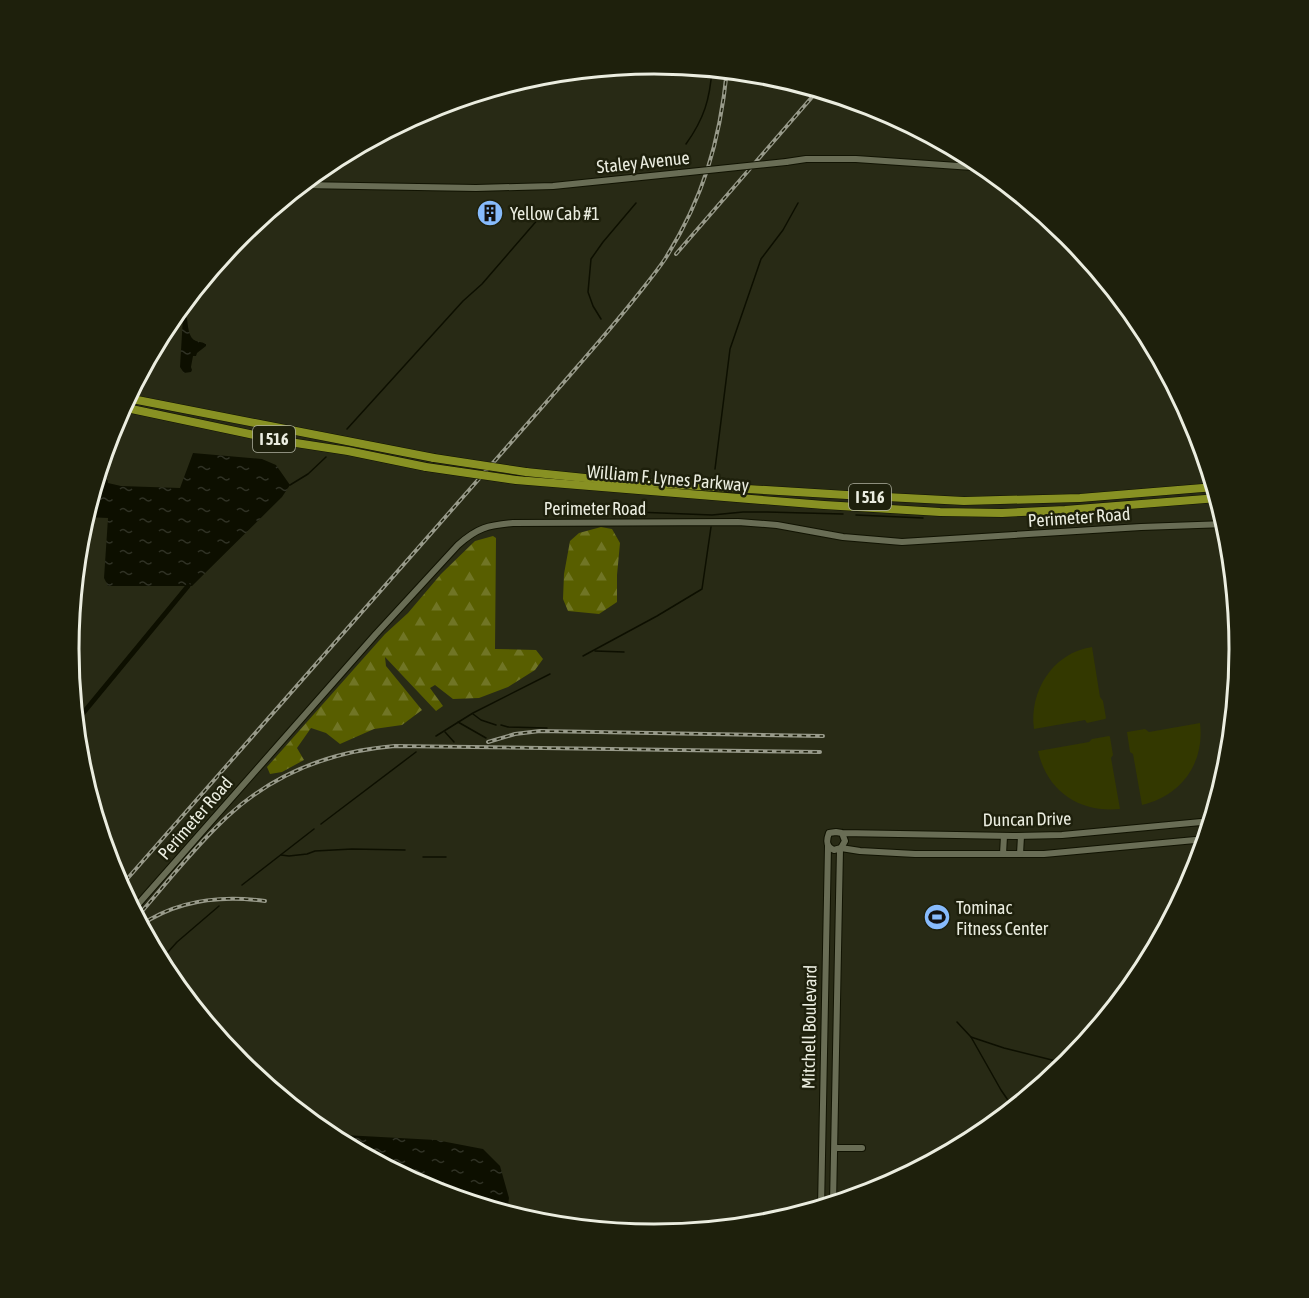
<svg xmlns="http://www.w3.org/2000/svg" width="1309" height="1298" font-family="'Asap Condensed',sans-serif">
<style>
.green{fill:#333800}
.forest{fill:url(#forest-firs)}
.water{fill:url(#water-ripples)}
.lines{fill:none;stroke-linecap:round;stroke-linejoin:round}
.stream{stroke:#0d0f00;stroke-width:1.5}
.canal{stroke:#0d0f00;stroke-width:5}
.secondary-casing{stroke:#111302;stroke-width:8}
.highway-casing{stroke:#111302;stroke-width:9}
.secondary{stroke:#696d55;stroke-width:6}
.highway{stroke:#889123;stroke-width:8}
.rail-casing{stroke:#989a8a;stroke-width:4}
.rail{stroke:#1e200c;stroke-width:1.5;stroke-dasharray:4.5;stroke-linecap:butt}
.secondary-bridge-casing{stroke:#111302;stroke-width:8;stroke-linecap:butt}
.highway-bridge-casing{stroke:#111302;stroke-width:9;stroke-linecap:butt}
.secondary-bridge{stroke:#696d55;stroke-width:6}
.highway-bridge{stroke:#889123;stroke-width:8}
.labels{text-anchor:middle;dominant-baseline:central;stroke-width:5;stroke-linejoin:round;paint-order:stroke}
.shield{fill:#1e200c;stroke:#aeb0a0;stroke-width:1.5}
.shield-label{font-size:16px;font-weight:bold;fill:#ebede0}
.street-label{font-size:18px;fill:#ebede0;stroke:#1e200c}
.poi-label{font-size:18px;fill:#ebede0;stroke:#1e200c;text-anchor:start}
.rim{fill:none;stroke:#ebede0;stroke-width:3}
</style>
<defs>
<pattern id="forest-firs" width="22" height="20" patternUnits="userSpaceOnUse" patternTransform="scale(1.5)"><rect width="22" height="20" fill="#585e00"/><path d="M5 1l3.5 6h-7zM16 11l3.5 6h-7z" fill="#707525"/></pattern>
<pattern id="water-ripples" width="26" height="14" patternUnits="userSpaceOnUse" patternTransform="scale(1.5)"><rect width="26" height="14" fill="#0d0f00"/><path d="M2 4q2-2 4 0t4 0M15 11q2-2 4 0t4 0" fill="none" stroke="#303225"/></pattern>
</defs>
<rect width="100%" height="100%" fill="#282a15"/>
<g class="green">
<path d="M1092,647l8,50 3,4 3,17 -1,1 -18,4 -2,-3 -51,9c-5,-37 18,-76 58,-82z"/>
<path d="M1200,723c5,40 -19,73 -58,82l-9,-51 -3,-2 -3,-20 18,-3 4,3z"/>
<path d="M1109,736l1,1 3,18 -2,3 9,51c-41,4 -73,-18 -82,-58l51,-9 3,-3z"/>
</g>
<g class="forest">
<path d="M601,527l11,2 8,14 -3,32v27l-18,12 -31,-3 -5,-12 1,-25 6,-33 9,-8z"/>
<path d="M493,536l3,2 -1,111 41,1 7,9 -8,11 -27,17 -29,11 -26,1 -18,-14 -5,3 13,18 -7,5 -51,-54 1,9 36,44 -20,15 -28,4 -34,15 -14,-11 -15,-5 -14,20 7,12 -22,12 -12,2 -3,-7 118,-133 23,-21 33,-39 34,-33z"/>
</g>
<g class="water">
<path d="M183,317h2l2,1c1,7 1,20 9,23 3,1 7,1 10,3v2l-9,7 -1,3h-3l-2,11 1,3 -1,2 -7,1 -4,-6z"/>
<path d="M193,453l69,6 14,6 14,20 -8,12 -90,89h-84l-4,-8 4,-60 -23,-1 19,-62 4,28 13,3 59,2z"/>
<path d="M326,1134l110,6 47,9 17,17 9,32 -2,16 -77,-24z"/>
</g>
<g class="lines">
<g class="stream">
<path d="M686,144c18,-25 24,-45 26,-75"/>
<path d="M601,319l-8,-13 -5,-14 3,-33 12,-17 33,-39"/>
<path d="M347,429l116,-128 19,-17 64,-74"/>
<path d="M715,469l15,-120 31,-90 22,-29 15,-27"/>
<path d="M290,485l18,-11 18,-17"/>
<path d="M636,512l76,3 31,-3h24l76,2"/>
<path d="M856,515l67,3"/>
<path d="M595,651l29,1"/>
<path d="M583,656l74,-40 45,-27 9,-62"/>
<path d="M473,714l8,6 15,5"/>
<path d="M458,722l28,16"/>
<path d="M501,725l7,2 39,1"/>
<path d="M445,732l9,10"/>
<path d="M436,736l37,-23 77,-39"/>
<path d="M321,824l95,-72"/>
<path d="M281,855l8,1 18,-2 8,-3 37,-2 53,1"/>
<path d="M423,857h23"/>
<path d="M242,885l72,-56"/>
<path d="M160,961l17,-19 42,-36"/>
<path d="M957,1022l14,15 33,11 64,16"/>
<path d="M971,1037l30,53 13,19"/>
</g>
<path class="canal" d="M79,718l109,-132"/>
<defs>
<g id="secondary">
<path d="M786,162l20,-3h50l131,9"/>
<path d="M301,185l175,3 77,-2 127,-13"/>
<path d="M842,833l3,8 -4,7 -7,2c-8,-3 -8,-9 -5,-17l7,-1 6,1 171,3 49,-1 150,-14"/>
<path d="M841,848l19,3 55,3h129l162,-15"/>
<path d="M1003,854l1,-18"/>
<path d="M1020,854l1,-18"/>
<path d="M133,910l243,-276 82,-89c19,-17 30,-20 55,-22l225,-1 39,3 66,12 59,5 239,-15 85,-3"/>
<path d="M835,1148h27"/>
<path d="M833,1204l7,-355"/>
<path d="M821,1208l7,-362"/>
</g>
<g id="highway">
<path d="M127,398l307,60"/>
<path d="M122,407l161,34 65,10 78,16"/>
<path d="M526,472l89,9 232,14 117,6 116,-3 135,-11"/>
<path d="M516,480l308,25 116,7 62,1 63,-3 153,-12"/>
</g>
</defs>
<use href="#secondary" class="secondary-casing"/>
<use href="#highway" class="highway-casing"/>
<use href="#secondary" class="secondary"/>
<use href="#highway" class="highway"/>
<defs>
<g id="rail">
<path d="M676,254l143,-165"/>
<path d="M488,742l27,-8 25,-3 283,5"/>
<path d="M120,887l438,-498c25,-29 50,-57 74,-87 11,-14 23,-28 33,-43 38,-60 55,-118 62,-189"/>
<path d="M137,917c29,-33 59,-72 92,-102 46,-42 104,-64 166,-69l425,6"/>
<path d="M141,925c37,-25 80,-30 124,-24"/>
</g>
</defs>
<use href="#rail" class="rail-casing"/>
<use href="#rail" class="rail"/>
<defs>
<path id="secondary-bridge" d="M680,173l106,-11"/>
<g id="highway-bridge">
<path d="M434,458l92,14"/>
<path d="M426,467l90,13"/>
</g>
</defs>
<use href="#secondary-bridge" class="secondary-bridge-casing"/>
<use href="#highway-bridge" class="highway-bridge-casing"/>
<use href="#secondary-bridge" class="secondary-bridge"/>
<use href="#highway-bridge" class="highway-bridge"/>
</g>
<defs>
<symbol id="building-disc" viewBox="-11 -11 22 22"><circle r="9.5" fill="#87bbfc" stroke="#1e200c"/><path d="M-4-6H4V6H1V3H-1V6H-4ZM-2.5-4.3h1.7v1.8h-1.7ZM.8-4.3h1.7v1.8H.8ZM-2.5-1h1.7V.8h-1.7ZM.8-1h1.7V.8H.8Z" fill="#111"/></symbol>
<symbol id="stadium-disc" viewBox="-11 -11 22 22"><circle r="9.5" fill="#87bbfc" stroke="#1e200c"/><path d="M0-5a6.5 5 0 1 0 0 10a6.5 5 0 1 0 0-10ZM-3.5-1.8h7v3.6h-7Z" fill="#111"/></symbol>
</defs>
<g fill-rule="evenodd">
<use href="#building-disc" x="475" y="198" width="30" height="30"/>
<use href="#stadium-disc" x="922" y="902" width="30" height="30"/>
</g>
<g class="labels">
<g class="shield">
<rect x="253" y="426" width="42" height="26" rx="4.5"/>
<rect x="849" y="484" width="42" height="26" rx="4.5"/>
</g>
<g class="shield-label">
<text x="274" y="439">I 516</text>
<text x="870" y="497">I 516</text>
</g>
<g class="street-label">
<text transform="translate(643 162) rotate(-6)">Staley Avenue</text>
<text transform="translate(668 478) rotate(5)">William F. Lynes Parkway</text>
<text x="595" y="508">Perimeter Road</text>
<text transform="translate(1079 517) rotate(-4)">Perimeter Road</text>
<text transform="translate(195 818) rotate(-49)">Perimeter Road</text>
<text transform="translate(1027 819) rotate(-1)">Duncan Drive</text>
<text transform="translate(809 1027) rotate(-89)">Mitchell Boulevard</text>
</g>
<g class="poi-label">
<text x="510" y="213">Yellow Cab #1</text>
<text x="956" y="907">Tominac<tspan x="956" dy="21">Fitness Center</tspan></text>
</g>
</g>
<path d="M0 0H1309V1298H0ZM79 649a575 575 0 1 1 1150 0a575 575 0 1 1-1150 0Z" fill="#1e200c" fill-rule="evenodd"/>
<path class="rim" d="M79 649a575 575 0 1 1 1150 0a575 575 0 1 1-1150 0Z"/>
</svg>
